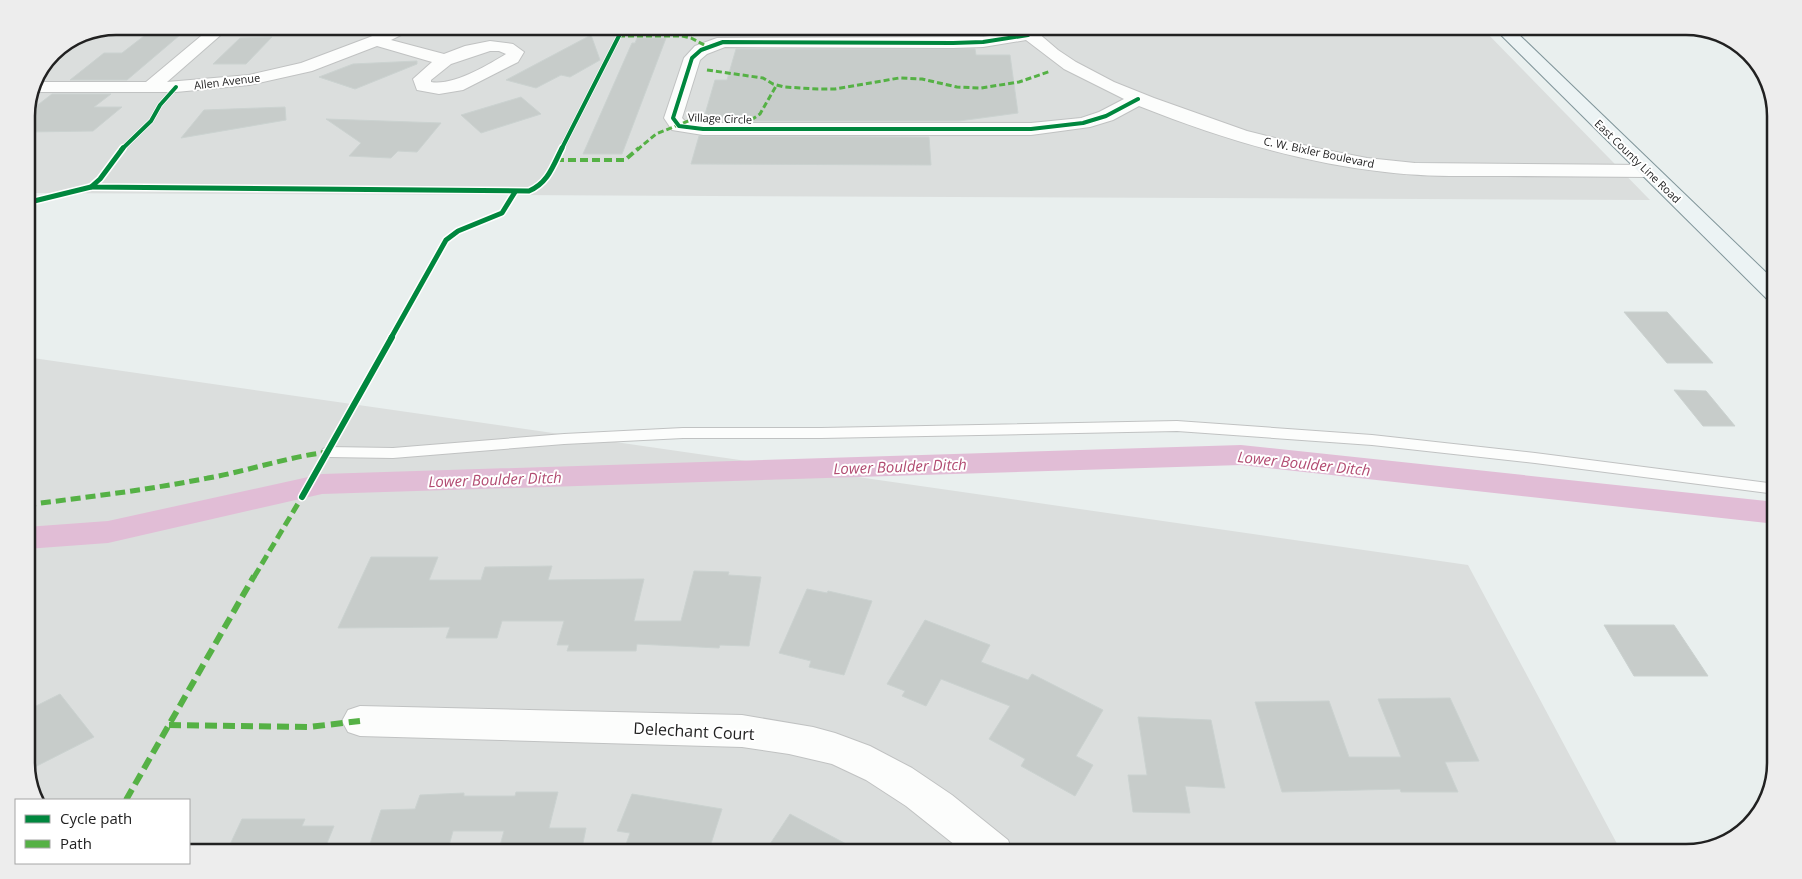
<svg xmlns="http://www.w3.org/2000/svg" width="1802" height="879" font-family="'Open Sans',sans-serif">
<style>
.residential{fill:#dbdedd}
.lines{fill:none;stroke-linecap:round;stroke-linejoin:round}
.canal{fill:#e1bdd6;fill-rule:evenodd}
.building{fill:#c7ccca;stroke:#cbd2d0}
.lane-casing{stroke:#c0c2c2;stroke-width:2}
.street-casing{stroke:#c0c2c2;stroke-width:2}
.secondary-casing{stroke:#80959a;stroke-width:2}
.lane{fill:#fcfdfc;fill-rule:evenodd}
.street{fill:#fcfdfc;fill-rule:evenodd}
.secondary{fill:#ecf3f4;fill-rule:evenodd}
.quiet-far3{stroke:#55b145;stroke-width:3;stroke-dasharray:6 3;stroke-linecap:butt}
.quiet-far2{stroke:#55b145;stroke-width:4;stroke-dasharray:8 4;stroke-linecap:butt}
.quiet-far1{stroke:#55b145;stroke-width:5;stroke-dasharray:10 5;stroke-linecap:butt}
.quiet{stroke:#55b145;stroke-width:6;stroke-dasharray:12 6;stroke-linecap:butt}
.cycleway-far2-casing{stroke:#fff;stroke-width:5.5}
.cycleway-far1-casing{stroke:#fff;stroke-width:8}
.cycleway-casing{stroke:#fff;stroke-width:9}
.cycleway-far2{stroke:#00873e;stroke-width:4}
.cycleway-far1{stroke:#00873e;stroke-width:5}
.cycleway{stroke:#00873e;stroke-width:6}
.labels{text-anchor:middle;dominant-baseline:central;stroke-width:4;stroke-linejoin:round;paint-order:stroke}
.far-street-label{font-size:11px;fill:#212121;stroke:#fff}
.water-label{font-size:15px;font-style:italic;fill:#b24c72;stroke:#fff}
.near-street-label{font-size:16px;fill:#212121;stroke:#fff}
.rim{fill:none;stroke:#212121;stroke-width:2.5}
</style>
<rect width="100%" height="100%" fill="#e9efee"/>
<g class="residential">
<path d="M116,26h1364l170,174 -1624,-7v-83l27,-58 29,-19z"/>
<path d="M26,357l1442,208 154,288h-1433v-53h-152l-11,-31z"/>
</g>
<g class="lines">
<path class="canal" d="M1241,445l535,57v22l-535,-59 -919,29 -214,49 -82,6v-22l82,-6 214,-47z"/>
</g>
<g class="building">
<path d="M743,26h230l1,9 -234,1z"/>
<path d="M153,29h34l-60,51h-57l34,-27h18z"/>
<path d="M591,35l9,25 -30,17 -9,-2 -25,13 -30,-8z"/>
<path d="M272,37l-26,27h-33l27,-26z"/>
<path d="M637,38h29l-44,116h-39l49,-111h3z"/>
<path d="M736,49h239l1,6h34l8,58 -59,8h-256l12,-41h12z"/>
<path d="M417,61v3l-62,25 -36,-12 34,-13z"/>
<path d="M52,94h59l-17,13h28l-29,24 -67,1v-18z"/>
<path d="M521,97l20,17 -60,19 -20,-18z"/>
<path d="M285,107l1,13 -105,18 23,-28z"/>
<path d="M326,119l115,4 -24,29 -19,-1 -7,7 -42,-2 12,-13z"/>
<path d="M699,136l230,1 2,28 -240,-1z"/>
<path d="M1624,312h43l46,51h-46z"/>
<path d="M1674,390l32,1 29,35h-32z"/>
<path d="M371,557h67l-9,23h52l4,-13 67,-1 -4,14 96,-1 -10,42h47l13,-50 35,1 -1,3 33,2 -12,69 -29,-1 -1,3 -82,-4 -1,7h-69l2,-6h-12l7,-24h-62l-5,17h-51l4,-11 -112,1z"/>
<path d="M807,589l20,4 1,-2 44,10 -28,74 -35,-8 2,-6 -32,-8z"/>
<path d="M925,620l65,25 -9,17 47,18 4,-6 71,36 -27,46 17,9 -18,31 -54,-30 4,-7 -36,-20 21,-33 -69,-27 -15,27 -24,-10 3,-5 -18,-7z"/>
<path d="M1604,625h70l34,51h-74z"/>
<path d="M60,694l34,43 -67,34 -1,-60z"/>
<path d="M1450,698l29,63 -34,1 13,30h-57l-1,-3 -118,3 -27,-90 74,-1 20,56h52l-23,-58z"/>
<path d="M1138,717l73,3 14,68 -40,-2 5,27 -57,-1 -5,-37h19z"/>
<path d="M516,792h42l-9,36h37l-5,25h-83l6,-22h-51l-6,22h-80l14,-43 34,-1 5,-14 44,-2v3h51z"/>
<path d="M632,794l90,15 -14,44h-85l7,-20 -13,-2z"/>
<path d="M790,814l73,39h-99z"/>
<path d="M242,819h63l-3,7h32l-11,27h-97z"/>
</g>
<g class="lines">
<defs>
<path id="lane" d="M1177,421l195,14 163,18 241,31v10l-241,-31 -163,-18 -195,-14 -356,7h-138l-119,6 -171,14 -65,-1 -5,-2 -2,-3 2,-3 5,-2 65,1 171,-14 119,-6h138z"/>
<g id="street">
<path d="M213,26h18l-64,56 82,-7 52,-12 69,-26 24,-11h21l-2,3 -22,11 53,14 21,-8 25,-5 23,3 11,8 -6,10 -55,28 -24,4 -22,-4 -4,-11 19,-17 -55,-16 -65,25 -63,14 -73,7h-141l4,-10h107zM490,51h9l7,3c-18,11 -53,32 -75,28v-2l20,-16z"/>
<path d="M1012,26h18l28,24 18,12 38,20 40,16 93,33 69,17 51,10 48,5 232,2 7,2 3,4 -3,4 -7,2c-47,0 -94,-1 -141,-1 -40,0 -81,1 -121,-4 -84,-9 -168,-35 -246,-66l-26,14 -23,7 -59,8h-328l-31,-5 -8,-12 20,-60 11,-12 22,-8 266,-1 34,-5zM1026,40l38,29 60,30 -25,13 -18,6 -50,5h-328l-18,-2 -3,-3 18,-58 7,-6 18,-7 228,1 30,-1z"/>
<path d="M360,706l382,9 71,12 22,6 35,13 42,22 40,27 56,45 5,13h-48l-59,-47 -40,-26 -34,-16 -43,-10 -47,-7 -382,-11 -12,-4 -6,-11 6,-11z"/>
</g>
<path id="secondary" d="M1492,26h18l266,256v20l-8,-2z"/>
</defs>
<use href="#lane" class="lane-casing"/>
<use href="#street" class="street-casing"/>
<use href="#secondary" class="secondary-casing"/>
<use href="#lane" class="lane"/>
<use href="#street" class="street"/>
<use href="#secondary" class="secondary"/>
<g class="quiet-far3">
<path d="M619,36h63l9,2 19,10"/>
<path d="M707,70l56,8 10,6 11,3 34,2h17l64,-11 23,1 35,8 24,1 38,-6 32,-11"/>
<path d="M751,120l9,-6 16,-28"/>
<path d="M637,150l19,-16 42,-17"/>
</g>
<path class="quiet-far2" d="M556,160h69l14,-12"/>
<g class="quiet-far1">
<path d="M26,505c61,-8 122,-15 182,-27 40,-7 79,-21 120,-26"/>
<path d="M254,577l48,-80"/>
</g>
<g class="quiet">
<path d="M169,725l140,2 51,-6"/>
<path d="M126,800l128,-224"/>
</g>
<defs>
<g id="cycleway-far2">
<path d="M1028,35l-45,7 -30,1 -230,-1 -22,8 -9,8 -19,60 6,8 24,3h328l52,-6 23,-7 32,-17"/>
<path d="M121,150l30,-29 9,-16 16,-18"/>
<path d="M561,150l63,-124"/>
</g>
<g id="cycleway-far1">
<path d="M123,148l-23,31 -9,8 438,4c19,-8 24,-25 33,-43"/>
<path d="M26,203l65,-16"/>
<path d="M391,338l55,-98 12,-9 44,-18 13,-21"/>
</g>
<path id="cycleway" d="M302,497l90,-160"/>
</defs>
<use href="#cycleway-far2" class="cycleway-far2-casing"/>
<use href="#cycleway-far1" class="cycleway-far1-casing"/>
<use href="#cycleway" class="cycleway-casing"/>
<use href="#cycleway-far2" class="cycleway-far2"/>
<use href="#cycleway-far1" class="cycleway-far1"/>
<use href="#cycleway" class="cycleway"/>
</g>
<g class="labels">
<g class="far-street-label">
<text transform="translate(227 81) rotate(-7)">Allen Avenue</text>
<text transform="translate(720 118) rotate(2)">Village Circle</text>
<text transform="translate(1319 152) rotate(12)">C. W. Bixler Boulevard</text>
<text transform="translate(1638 161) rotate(44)">East County Line Road</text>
</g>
<g class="water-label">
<text transform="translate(1304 463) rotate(6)">Lower Boulder Ditch</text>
<text transform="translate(900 466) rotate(-2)">Lower Boulder Ditch</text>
<text transform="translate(495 479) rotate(-2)">Lower Boulder Ditch</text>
</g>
<g class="near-street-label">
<text transform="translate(694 731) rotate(3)">Delechant Court</text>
</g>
</g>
<path d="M0 0H1802V879H0ZM116 35H1686A81 81 0 0 1 1767 116V763A81 81 0 0 1 1686 844H116A81 81 0 0 1 35 763V116A81 81 0 0 1 116 35Z" fill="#ededed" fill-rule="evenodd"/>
<path class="rim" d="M116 35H1686A81 81 0 0 1 1767 116V763A81 81 0 0 1 1686 844H116A81 81 0 0 1 35 763V116A81 81 0 0 1 116 35Z"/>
<rect x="15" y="799" width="175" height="65" fill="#ffffff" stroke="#a6a6a6"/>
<rect x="25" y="815" width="25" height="8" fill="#00873e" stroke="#a6a6a6"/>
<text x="60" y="824" font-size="15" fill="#212121">Cycle path</text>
<rect x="25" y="840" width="25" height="8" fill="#55b145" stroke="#a6a6a6"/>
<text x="60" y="849" font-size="15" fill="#212121">Path</text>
</svg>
